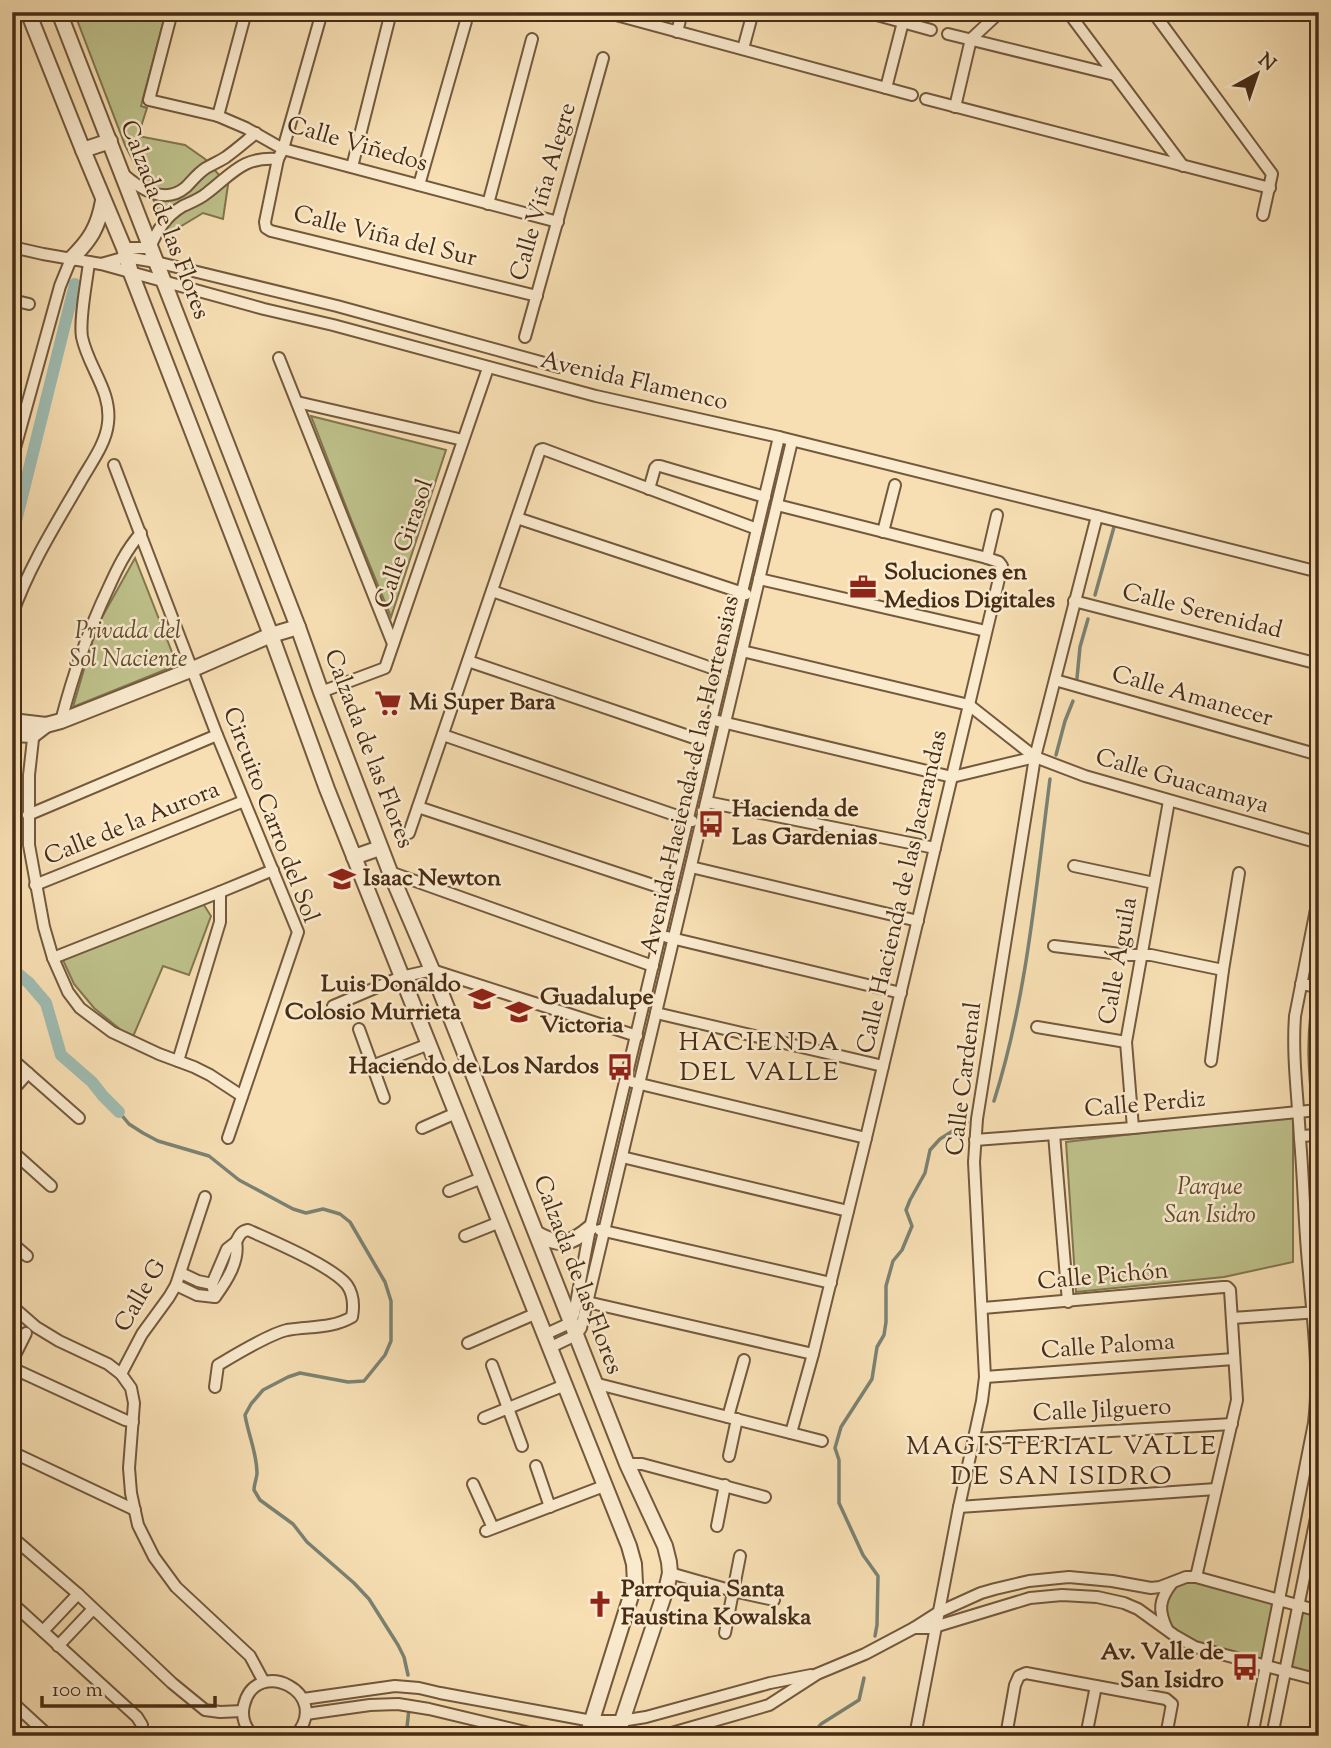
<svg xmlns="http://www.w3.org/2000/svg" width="1331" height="1748" font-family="'Sorts Mill Goudy',serif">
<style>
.green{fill:#bec18b;stroke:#827650;stroke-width:2}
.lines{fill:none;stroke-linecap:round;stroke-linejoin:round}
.stream{stroke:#7b8273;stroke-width:3.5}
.canal{stroke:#9ebcb2;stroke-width:12}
.minor-casing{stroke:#73593c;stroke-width:14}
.tertiary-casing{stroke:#73593c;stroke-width:18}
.minor{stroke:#faeace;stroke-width:10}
.tertiary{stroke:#faeace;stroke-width:14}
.labels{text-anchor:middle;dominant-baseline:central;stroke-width:5;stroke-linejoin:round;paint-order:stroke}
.street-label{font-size:24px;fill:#472c15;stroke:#faeace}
.poi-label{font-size:24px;font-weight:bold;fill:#472c15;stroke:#faeace;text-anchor:start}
.park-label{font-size:24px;font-style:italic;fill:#5f4a2d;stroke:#faeace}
.neighbourhood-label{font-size:26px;letter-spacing:2px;fill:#472c15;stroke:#faeace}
</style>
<rect width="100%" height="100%" fill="#f7dfb3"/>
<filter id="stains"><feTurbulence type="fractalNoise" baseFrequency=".00286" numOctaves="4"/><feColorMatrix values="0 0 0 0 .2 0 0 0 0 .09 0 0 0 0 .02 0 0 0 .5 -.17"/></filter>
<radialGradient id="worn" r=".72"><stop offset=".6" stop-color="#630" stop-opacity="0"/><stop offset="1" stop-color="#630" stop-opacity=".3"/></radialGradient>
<g class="green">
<path d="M74,12h92l-25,94 6,2 -9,28 47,9 20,14 23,26 -5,34 -20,-6 -35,21 -14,-33 -29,-56z"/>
<path d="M311,416l135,34 -55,167 -39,-95z"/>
<path d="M135,558l42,107 -104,42 23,-79z"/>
<path d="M202,902l9,14 -22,59 -26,-9 -31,73 -38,-31 -20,-24 -12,-26z"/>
<path d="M1293,1115v147l-69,15 -148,15 -10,-150z"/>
<path d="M1186,1578l91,22 -13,64 -69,-18 -31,-25 3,-30z"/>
<path d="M1300,1607l19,5v66l-32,-8z"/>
</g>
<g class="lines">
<g class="stream">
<path d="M1095,595l19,-68"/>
<path d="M1077,678l3,-31 8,-28"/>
<path d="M1056,755l9,-34 8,-20"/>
<path d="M994,1101c33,-104 42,-214 56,-322"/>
<path d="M119,1112l10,12 14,9 15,8 51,15 30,24 54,29 13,4 17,-4 17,5 10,8 35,60 6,19v40l-6,14 -21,26 -16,1 -48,-9 -12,4 -25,13 -12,14 -6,11c3,19 12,38 12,58 0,5 -3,11 -3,17l6,10 33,24 14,18 47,41 15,16 29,46 6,12 4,18"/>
<path d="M875,1636l2,-11 1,-49 -15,-21 -24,-52v-43l-4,-12 6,-21 31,-48 5,-32 7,-12 2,-13v-36l7,-25 9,-11 10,-24 -6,-16 4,-10 15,-27 5,-23 10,-11 27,-17"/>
<path d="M406,1736l3,-27"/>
<path d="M433,1736l31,-7"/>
<path d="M811,1736l10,-12 38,-24 5,-22"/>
</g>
<g class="canal">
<path d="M12,537l63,-253"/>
<path d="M12,969l17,14 17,20 15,52 31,27 11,14 16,16"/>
</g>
<defs>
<g id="minor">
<path d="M172,12l-23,88 69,16 28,12 37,21 275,73"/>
<path d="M322,12l-39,137 -5,10 -13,63 1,6 5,3 266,65"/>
<path d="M605,12l307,83"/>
<path d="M866,12l65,18"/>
<path d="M1068,12l115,154"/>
<path d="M1153,12l119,162 -9,41"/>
<path d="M677,32l5,-20"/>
<path d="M948,34l167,41"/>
<path d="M743,49l10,-37"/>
<path d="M886,88l17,-66"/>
<path d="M926,99l344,89"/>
<path d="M955,107l16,-68 29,-27"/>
<path d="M218,116l28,-104"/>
<path d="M352,167l39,-155"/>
<path d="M122,173c17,15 42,33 64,14 7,-7 12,-14 20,-19 7,-4 14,-7 20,-11 10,-7 20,-16 30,-24"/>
<path d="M419,185l47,-164"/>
<path d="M488,204l44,-165"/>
<path d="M12,247l31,7 58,10 163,45 69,16 263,71 183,41 318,79 222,56"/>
<path d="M124,248h26c7,-18 16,-32 33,-42 9,-4 17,-7 24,-13 25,-19 36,-37 71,-34"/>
<path d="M101,264l25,-7 30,5 181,44 222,61"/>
<path d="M12,300l17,4"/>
<path d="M525,337l78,-279"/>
<path d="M279,358l114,286"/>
<path d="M297,402l166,38"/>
<path d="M12,459l48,-173 11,-27"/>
<path d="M114,465l103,270 81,197 -70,206"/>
<path d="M649,489l6,-21 2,-2h3l105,31"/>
<path d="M777,505l210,53 12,4 3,4 -137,576 -52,212 -22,79"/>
<path d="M517,518l229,76"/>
<path d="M883,532l12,-47"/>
<path d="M987,558l10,-43"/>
<path d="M759,579l227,52"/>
<path d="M492,591l231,81"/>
<path d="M1074,601l245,63"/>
<path d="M12,615c16,-46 42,-88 66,-129 10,-19 28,-41 30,-63 4,-32 -20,-56 -26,-86 -3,-18 5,-56 7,-75"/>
<path d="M742,651l227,54 66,52 50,19 234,67"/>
<path d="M468,661l238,81"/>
<path d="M1055,680l264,75"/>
<path d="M321,692l64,-24 103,-300"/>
<path d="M61,721c12,-46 27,-90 47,-132 9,-20 18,-39 33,-56"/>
<path d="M718,721l234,56 83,-20"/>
<path d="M34,730l-5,45v70l15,82 9,31 15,34 12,16 32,24 47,22 35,13 16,8 32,21"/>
<path d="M443,735l249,86"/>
<path d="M707,802l228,46"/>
<path d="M418,807l253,84"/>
<path d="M28,815l189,-80"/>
<path d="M409,833l131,-383 3,-1 214,80"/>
<path d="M1074,866l80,17"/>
<path d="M691,867l227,54"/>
<path d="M390,872l263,94"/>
<path d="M35,885l209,-84"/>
<path d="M667,937l234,56"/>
<path d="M1054,946l75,9h22l72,15"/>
<path d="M53,958l167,-66 53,-22"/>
<path d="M1301,984l18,3"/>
<path d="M1319,997c-8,43 -4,79 0,123"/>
<path d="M333,1006l68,-29 31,-7 205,66"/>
<path d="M656,1013l227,53"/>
<path d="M1037,1027l89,15"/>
<path d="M359,1029l25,69"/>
<path d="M12,1059l67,59"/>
<path d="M178,1061l42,-139v-30"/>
<path d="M1211,1061l12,-91 16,-97"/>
<path d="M372,1066l57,-22"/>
<path d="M632,1082l234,56"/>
<path d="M12,1091l16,-18"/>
<path d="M422,1128l34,-15"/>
<path d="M1133,1128l-7,-86 43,-241"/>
<path d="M1054,1134l14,168"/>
<path d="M1300,1136l19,-1"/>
<path d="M975,1140l158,-12 185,-18"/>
<path d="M12,1151l39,35"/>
<path d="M622,1157l226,54"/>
<path d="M449,1191l33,-13"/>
<path d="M600,1230l231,53"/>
<path d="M465,1236l35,-14"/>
<path d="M236,1242c4,19 -10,40 -21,55l-3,-13 15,-35z"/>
<path d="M12,1243l15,13"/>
<path d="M181,1273l17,8 14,3"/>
<path d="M176,1285l21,10 18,2"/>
<path d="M587,1302l226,52"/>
<path d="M12,1306l24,21 23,14 49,23 13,10 10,14 3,15 -5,65 2,25 7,32 16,32 22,30 74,69 14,26"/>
<path d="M983,1308l240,-21h4l3,3 7,110 -41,177"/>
<path d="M1232,1318l87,-6"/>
<path d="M546,1334l24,-11 4,-9 16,-86 189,-791"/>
<path d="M468,1343l69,-30"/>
<path d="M551,1347l25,-12 5,-7 211,-887"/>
<path d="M12,1361l14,-28"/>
<path d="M492,1365l30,81"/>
<path d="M12,1368l113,52 8,2"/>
<path d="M121,1374l21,-40 27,-37 7,-12 29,-88"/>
<path d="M985,1377l249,-18"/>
<path d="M594,1383l228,58"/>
<path d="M215,1387l3,-22c17,-10 51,-31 69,-35 23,-4 44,-1 65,-13 2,-11 2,-22 -5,-32 -15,-19 -75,-44 -99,-55 -7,1 -9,6 -12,12"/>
<path d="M728,1417l16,-57"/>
<path d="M484,1418l81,-33"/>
<path d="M974,1439l258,-15"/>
<path d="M12,1452l123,58"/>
<path d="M729,1456l8,-37"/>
<path d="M627,1464h15l123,33"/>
<path d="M536,1466l14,41"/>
<path d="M473,1484l20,44"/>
<path d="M959,1507l257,-18"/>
<path d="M717,1526l8,-41"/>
<path d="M486,1531l118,-45"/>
<path d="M12,1537l66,57 94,89 33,27 15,2 23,-1"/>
<path d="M670,1573l63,18 41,9"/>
<path d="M12,1603l125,114 5,8 -2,11"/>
<path d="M914,1628h17l99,-30 32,-3 35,2 27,6 14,6 36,26 21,12 124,33"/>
<path d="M1167,1629c-9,-19 -8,-29 5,-46"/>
<path d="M43,1631l35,-37"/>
<path d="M725,1633l15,-77"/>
<path d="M58,1646l35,-37"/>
<path d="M303,1699l92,-13 24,2 21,5 152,28h29l25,-4 124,-34 41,-8"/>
<path d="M12,1702l37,34"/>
<path d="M306,1714l64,-9 28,-1 31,5 113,27"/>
<path d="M254,1736c-9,-8 -13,-19 -10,-31 12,-50 90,-12 51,31"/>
<path d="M661,1736l108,-31 48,-31 48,-20 49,-26 25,-16 42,-19 14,-4 34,-8 40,-4 43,4 39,7 9,-1 26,-10h10l123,34"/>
<path d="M915,1736l44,-229 23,-106 3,-24 -11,-215 3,-43 58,-362 62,-241"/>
<path d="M1006,1736l9,-51 4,-9 7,-3 140,26 6,5 -6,32"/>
<path d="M1086,1736l10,-50"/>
<path d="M1252,1736l62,-313c6,-50 -1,-100 -5,-150 -5,-45 -5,-89 -9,-134 -2,-41 -8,-82 -5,-123l24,-122"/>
<path d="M1272,1736l47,-233"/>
</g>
<g id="tertiary">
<path d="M28,12l55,138 41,98 7,25 140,362 56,154 302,757 5,18 1,19 -48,153"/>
<path d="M59,12l239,615 23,65 69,180 42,98 195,494 38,82 4,16 1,11 -3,13 -50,150"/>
<path d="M83,150l27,-9"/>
<path d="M71,259c19,-19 27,-31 32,-58"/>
<path d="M12,721l34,4 15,-4 132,-52 78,-34 27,-8"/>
<path d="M12,734l21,1 13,-10"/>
<path d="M354,857l26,-9"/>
<path d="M537,1234c24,13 34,10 53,-6"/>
</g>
</defs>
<use href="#minor" class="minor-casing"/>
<use href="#tertiary" class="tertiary-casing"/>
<use href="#minor" class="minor"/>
<use href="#tertiary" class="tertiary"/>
</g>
<defs>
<symbol id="office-bare" viewBox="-9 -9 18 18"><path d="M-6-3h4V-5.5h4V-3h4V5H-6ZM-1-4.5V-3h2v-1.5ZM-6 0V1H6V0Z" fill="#8f2418" stroke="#faeace" stroke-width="2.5" paint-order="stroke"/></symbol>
<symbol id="supermarket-bare" viewBox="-9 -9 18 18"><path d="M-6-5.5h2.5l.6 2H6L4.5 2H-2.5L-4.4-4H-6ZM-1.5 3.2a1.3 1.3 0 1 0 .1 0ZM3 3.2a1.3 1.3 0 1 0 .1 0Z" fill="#8f2418" stroke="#faeace" stroke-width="2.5" paint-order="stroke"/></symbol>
<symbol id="bus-bare" viewBox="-9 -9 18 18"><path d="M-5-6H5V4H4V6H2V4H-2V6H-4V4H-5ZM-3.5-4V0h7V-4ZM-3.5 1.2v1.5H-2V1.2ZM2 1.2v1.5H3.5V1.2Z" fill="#8f2418" stroke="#faeace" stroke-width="2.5" paint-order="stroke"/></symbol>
<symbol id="school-bare" viewBox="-9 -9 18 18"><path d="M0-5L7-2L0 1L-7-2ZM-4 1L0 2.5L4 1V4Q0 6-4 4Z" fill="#8f2418" stroke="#faeace" stroke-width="2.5" paint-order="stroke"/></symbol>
<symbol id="church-bare" viewBox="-9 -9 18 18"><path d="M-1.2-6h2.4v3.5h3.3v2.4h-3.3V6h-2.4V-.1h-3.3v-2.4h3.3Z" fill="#8f2418" stroke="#faeace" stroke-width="2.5" paint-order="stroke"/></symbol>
</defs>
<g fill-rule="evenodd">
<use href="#office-bare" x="844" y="568" width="38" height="38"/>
<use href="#supermarket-bare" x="369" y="684" width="38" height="38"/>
<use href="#bus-bare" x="692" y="805" width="38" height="38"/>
<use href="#school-bare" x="323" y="860" width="38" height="38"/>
<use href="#school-bare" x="463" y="980" width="38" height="38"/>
<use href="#school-bare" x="500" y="993" width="38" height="38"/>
<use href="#bus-bare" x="601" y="1048" width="38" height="38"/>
<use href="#church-bare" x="581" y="1585" width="38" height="38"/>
<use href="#bus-bare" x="1226" y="1648" width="38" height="38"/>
</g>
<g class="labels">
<g class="street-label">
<text transform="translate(357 145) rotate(16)">Calle Viñedos</text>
<text transform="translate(544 192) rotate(-74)">Calle Viña Alegre</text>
<text transform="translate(164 220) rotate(69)">Calzada de las Flores</text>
<text transform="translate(385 237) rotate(14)">Calle Viña del Sur</text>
<text transform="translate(634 382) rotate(13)">Avenida Flamenco</text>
<text transform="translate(405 544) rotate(-71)">Calle Girasol</text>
<text transform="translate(1202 612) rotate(14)">Calle Serenidad</text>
<text transform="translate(1192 697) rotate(16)">Calle Amanecer</text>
<text transform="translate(368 749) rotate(69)">Calzada de las Flores</text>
<text transform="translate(691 775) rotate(-77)">Avenida Hacienda de las Hortensias</text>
<text transform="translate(1182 782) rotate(16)">Calle Guacamaya</text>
<text transform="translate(270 815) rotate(69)">Circuito Carro del Sol</text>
<text transform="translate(132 824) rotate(-22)">Calle de la Aurora</text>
<text transform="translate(903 892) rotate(-77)">Calle Hacienda de las Jacarandas</text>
<text transform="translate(1119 961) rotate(-80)">Calle Águila</text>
<text transform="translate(965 1079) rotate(-83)">Calle Cardenal</text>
<text transform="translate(1145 1105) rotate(-5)">Calle Perdiz</text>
<text transform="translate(577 1275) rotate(69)">Calzada de las Flores</text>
<text transform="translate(1103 1277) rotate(-5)">Calle Pichón</text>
<text transform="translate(141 1296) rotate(-60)">Calle G</text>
<text transform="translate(1108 1347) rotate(-4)">Calle Paloma</text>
<text transform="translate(1102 1411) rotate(-3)">Calle Jilguero</text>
</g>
<g class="poi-label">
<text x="884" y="573">Soluciones en<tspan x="884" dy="28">Medios Digitales</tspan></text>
<text x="409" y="703">Mi Super Bara</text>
<text x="732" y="810">Hacienda de<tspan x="732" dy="28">Las Gardenias</tspan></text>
<text x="363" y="879">Isaac Newton</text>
<text x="461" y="985" text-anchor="end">Luis Donaldo<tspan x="461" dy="28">Colosio Murrieta</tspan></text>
<text x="540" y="998">Guadalupe<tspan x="540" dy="28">Victoria</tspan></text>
<text x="599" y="1067" text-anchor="end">Haciendo de Los Nardos</text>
<text x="621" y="1590">Parroquia Santa<tspan x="621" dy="28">Faustina Kowalska</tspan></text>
<text x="1224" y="1653" text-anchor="end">Av. Valle de<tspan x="1224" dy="28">San Isidro</tspan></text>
</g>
<g class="park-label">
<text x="128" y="632">Privada del<tspan x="128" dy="28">Sol Naciente</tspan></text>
<text x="1210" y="1188">Parque<tspan x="1210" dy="28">San Isidro</tspan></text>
</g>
<g class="neighbourhood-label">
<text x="760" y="1043">HACIENDA<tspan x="760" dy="30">DEL VALLE</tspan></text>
<text x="1062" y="1447">MAGISTERIAL VALLE<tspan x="1062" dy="30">DE SAN ISIDRO</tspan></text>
</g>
</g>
<rect width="1331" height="1748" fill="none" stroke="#f7dfb3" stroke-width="42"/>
<rect x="14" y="14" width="1303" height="1720" fill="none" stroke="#472c15" stroke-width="3.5"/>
<rect x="21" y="21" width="1289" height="1706" fill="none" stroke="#472c15" stroke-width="2"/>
<g transform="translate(1257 74) rotate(40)" stroke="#faeace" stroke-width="5" paint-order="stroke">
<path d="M0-5L12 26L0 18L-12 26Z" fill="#472c15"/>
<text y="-10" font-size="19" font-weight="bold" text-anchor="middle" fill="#472c15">N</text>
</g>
<path d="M42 1696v10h173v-10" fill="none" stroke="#472c15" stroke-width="3.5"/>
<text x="52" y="1696" font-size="21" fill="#472c15" stroke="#faeace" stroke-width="5" paint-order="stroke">100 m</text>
<rect width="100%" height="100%" filter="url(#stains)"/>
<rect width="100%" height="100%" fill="url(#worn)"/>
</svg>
